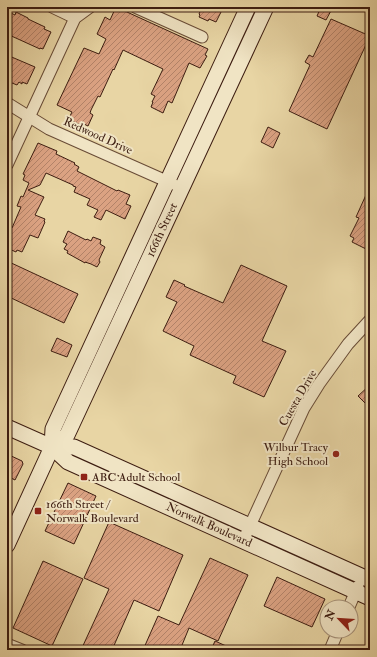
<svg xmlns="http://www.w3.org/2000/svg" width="377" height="657" font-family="'IM FELL Double Pica',serif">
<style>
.building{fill:url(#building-hatch);stroke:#3d1d11}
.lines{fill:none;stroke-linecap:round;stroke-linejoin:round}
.street-casing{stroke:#684b36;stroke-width:13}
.secondary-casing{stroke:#3d1d11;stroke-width:17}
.street{stroke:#f0e4c4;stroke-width:11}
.secondary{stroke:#f0e4c4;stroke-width:15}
.poi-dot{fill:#8f2418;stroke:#f0e4c4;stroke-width:1.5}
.labels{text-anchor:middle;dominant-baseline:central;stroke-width:4;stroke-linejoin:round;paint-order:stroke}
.street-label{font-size:12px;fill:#3d1d11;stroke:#f0e4c4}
.poi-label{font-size:12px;fill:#3d1d11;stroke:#f0e4c4;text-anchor:start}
</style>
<defs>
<pattern id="building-hatch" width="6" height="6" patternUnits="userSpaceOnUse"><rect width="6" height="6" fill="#dba282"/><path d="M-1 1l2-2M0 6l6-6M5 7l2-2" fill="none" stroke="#b38369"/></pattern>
</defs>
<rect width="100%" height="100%" fill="#e8d5a4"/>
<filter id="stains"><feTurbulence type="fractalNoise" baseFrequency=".005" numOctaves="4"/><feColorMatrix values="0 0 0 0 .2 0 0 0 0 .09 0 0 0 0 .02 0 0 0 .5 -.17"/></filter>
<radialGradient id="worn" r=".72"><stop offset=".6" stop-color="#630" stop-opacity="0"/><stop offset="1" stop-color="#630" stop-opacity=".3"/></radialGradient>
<g class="building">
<path d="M116,7l92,42 -3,6 2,1 -7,12 -11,-5 -17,40 -4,-2 -5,12 -12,-6 2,-5h-1l3,-6 -4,-2 12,-25 -40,-19 -9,20 -1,-1 -13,28 -2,-1 -7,14 -1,3 3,2 -5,11 -6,-3 -1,2 -9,-4 1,-2 -4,-1 3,-6 -15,-7 27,-57 15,6 7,-15 -9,-5 8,-17 5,3z"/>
<path d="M202,7h14l6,3 -6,12 -7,-3 -1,2 -9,-4 1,-2 -1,-1z"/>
<path d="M321,7h12l-7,13 -9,-4z"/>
<path d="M7,11l8,4 1,-3 12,6v1l17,8 -1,2 7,3 -8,17 -3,-1v1l-33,-15z"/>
<path d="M331,19l39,17 -43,93 -38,-18 21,-46 -5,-3 4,-7 4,2z"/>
<path d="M7,55l28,12 -8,17 -5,-2v2l-3,-2 -2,3 -10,-4z"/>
<path d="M268,127l12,6 -7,15 -12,-6z"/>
<path d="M38,143l19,8 -1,3 19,9 -1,1 5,3 -2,4 40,20 1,-1 12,5 -4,9 5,2 -6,13 -19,-9 -5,10 -7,-3 4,-7 -11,-5 3,-6 -16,-7 2,-5 -3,-1v-1l-27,-12 -6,12 -12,5 16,7 -9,18 10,4 -1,2 1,1 -7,16 -8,-3 -8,17 -5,-2 -1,2 -9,-4v-12l4,-8h1l9,-21 -4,-1 4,-10 2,1 6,-14 -6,-3 2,-5 -2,-1z"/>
<path d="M370,186v65l-18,-9 2,-4 -4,-2 9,-18 -3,-1z"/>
<path d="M68,231l18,9 1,-1 4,2 2,-4 8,3 -1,4 5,3 -6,13 1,2 -3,5 -6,-3 -6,-2v1l-18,-10 1,-2 -4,-2 3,-5 -4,-2z"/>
<path d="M7,261l71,33 -14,29 -57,-27z"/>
<path d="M241,265l46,21 -25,55 24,10 -22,46 -31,-14 3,-7 -46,-21 4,-9 -31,-15 14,-29 -11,-5 8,-17 11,5 -1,1 39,17z"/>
<path d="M57,338l15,7 -5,12 -16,-6z"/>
<path d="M370,385v23l-12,-12z"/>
<path d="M7,454l15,7 1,3 -8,16 -8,-4z"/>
<path d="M68,483l28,13 -22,48 -29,-13z"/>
<path d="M109,522l74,33 -24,56 -25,-11 -22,50h-31l28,-61 -25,-11z"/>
<path d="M210,558l38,17 -30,66 -29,-13 -9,22h-37l15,-34 21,9z"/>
<path d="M43,561l40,18 -31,67 -39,-18z"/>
<path d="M277,577l48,22 -13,28 -48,-21z"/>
<path d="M215,641l20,9h-24z"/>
</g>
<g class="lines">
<defs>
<g id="street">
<path d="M52,7l23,11"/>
<path d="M135,7l67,30"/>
<path d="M7,103l42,26 124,55"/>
<path d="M7,165l68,-147 15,-11"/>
<path d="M243,541l61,-133 15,-24 29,-40 22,-24"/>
<path d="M349,607l9,-21"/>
<path d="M7,644l15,6"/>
<path d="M330,650l8,-19"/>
</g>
<g id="secondary">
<path d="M7,427l45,20 16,15 302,136"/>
<path d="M52,447l15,-12 199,-428"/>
<path d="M52,447h22l296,133"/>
<path d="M7,545l45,-98 1,-18 195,-422"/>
</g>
</defs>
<use href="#street" class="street-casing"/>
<use href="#secondary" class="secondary-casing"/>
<use href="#street" class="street"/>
<use href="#secondary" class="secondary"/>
</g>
<g class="poi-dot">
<circle cx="336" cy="454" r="4"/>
<rect x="80" y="473" width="8" height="8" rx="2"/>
<rect x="34" y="507" width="8" height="8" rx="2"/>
</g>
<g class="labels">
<g class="street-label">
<text transform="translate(98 136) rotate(24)">Redwood Drive</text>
<text transform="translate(162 230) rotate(-65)">166th Street</text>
<text transform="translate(298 398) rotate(-60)">Cuesta Drive</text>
<text transform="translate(209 525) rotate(24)">Norwalk Boulevard</text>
</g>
<g class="poi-label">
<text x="328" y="447" text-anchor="end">Wilbur Tracy<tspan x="328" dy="14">High School</tspan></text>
<text x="92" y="477">ABC Adult School</text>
<text x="46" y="504">166th Street /<tspan x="46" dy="14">Norwalk Boulevard</tspan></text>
</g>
</g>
<rect width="377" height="657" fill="none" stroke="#e8d5a4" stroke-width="24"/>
<rect x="8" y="8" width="361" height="641" fill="none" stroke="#3d1d11" stroke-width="2"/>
<rect x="12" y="12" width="353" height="633" fill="none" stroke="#3d1d11"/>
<g transform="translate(339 619) rotate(295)"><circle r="19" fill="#f0e4c4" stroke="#a8947c"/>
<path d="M0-3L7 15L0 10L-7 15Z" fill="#8f2418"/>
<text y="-6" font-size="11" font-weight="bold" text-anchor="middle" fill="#3d1d11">N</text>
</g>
<rect width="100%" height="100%" filter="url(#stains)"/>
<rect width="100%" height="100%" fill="url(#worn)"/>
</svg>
